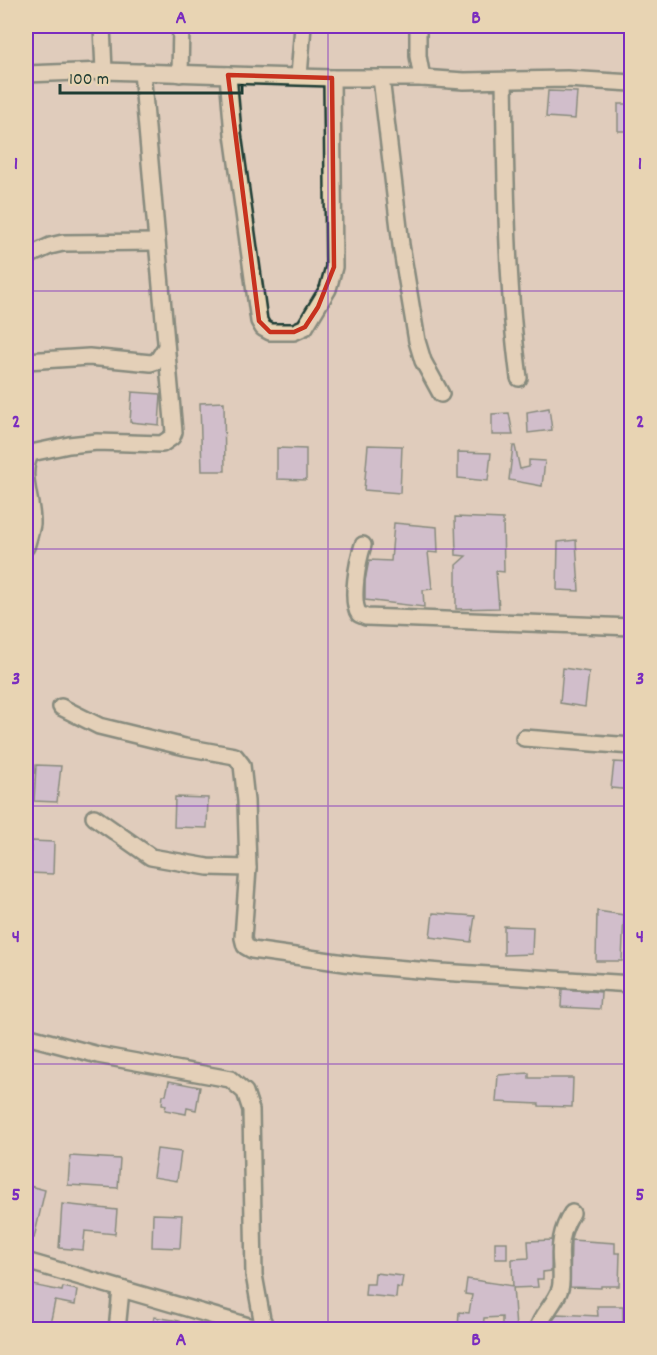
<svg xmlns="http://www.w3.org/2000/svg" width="657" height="1355" font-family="Dekko,sans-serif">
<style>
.building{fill:#bfaede;stroke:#1f3d34;stroke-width:1.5}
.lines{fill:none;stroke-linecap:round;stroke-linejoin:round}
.minor-casing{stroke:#1f3d34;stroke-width:20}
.minor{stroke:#e8d4b3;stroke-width:15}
.marked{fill:none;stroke:#c8321e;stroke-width:4.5;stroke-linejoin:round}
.grid{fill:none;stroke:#7b2cbf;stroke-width:1.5;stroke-opacity:0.55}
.neatline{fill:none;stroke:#7b2cbf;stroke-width:2}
.grid-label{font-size:20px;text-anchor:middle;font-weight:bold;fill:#7b2cbf}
</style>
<rect width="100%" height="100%" fill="#e0ccbc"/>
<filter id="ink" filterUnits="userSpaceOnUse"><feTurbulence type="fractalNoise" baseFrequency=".0167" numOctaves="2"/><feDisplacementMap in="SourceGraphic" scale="12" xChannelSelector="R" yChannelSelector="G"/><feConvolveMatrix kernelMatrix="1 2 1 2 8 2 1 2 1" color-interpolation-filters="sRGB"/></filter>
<g filter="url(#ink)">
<g class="building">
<path d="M548,91l29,1 -2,27 -29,-2z"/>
<rect x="618" y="104" width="14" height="27"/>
<path d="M132,392l29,2 -2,31 -29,-3z"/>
<path d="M224,402l1,69h-23l-2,-68z"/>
<path d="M549,408l3,22 -24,3 -1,-21z"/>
<path d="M509,413l4,22h-21v-21z"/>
<path d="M368,445l34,1 -2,47 -36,-3z"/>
<path d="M513,446h2l5,23 9,-2v-7l16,1 -3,25 -33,-6z"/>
<path d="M277,448l29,1v31l-29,-1z"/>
<path d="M458,452l33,1 -3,28 -30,-3z"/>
<path d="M455,517l48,2 1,53 -8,-1 3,37 -43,1v-44l10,-9 -10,-1z"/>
<path d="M394,523l43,4 1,26 -10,-1 4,37 -9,1 1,17 -59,-7v-19l4,-21 22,1z"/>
<path d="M576,540l3,51 -22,-1 1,-48z"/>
<path d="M563,668l26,4 -4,35 -25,-4z"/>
<path d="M614,762l18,1v27l-21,-2z"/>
<path d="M36,765l25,1 -4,36 -23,-1z"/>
<path d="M175,797l33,1 -1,30 -33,-1z"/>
<path d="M31,841l23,1 -1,32 -23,-1z"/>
<path d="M597,911l27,4 -2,46h-26z"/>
<path d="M433,913l42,3 -4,26 -41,-5z"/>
<path d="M504,926l29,1 -1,27 -28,1z"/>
<path d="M562,989l39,3 -1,17 -39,-2z"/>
<path d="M529,1073v5h44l-1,29 -33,-1v-2l-43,-2 2,-27z"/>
<path d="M169,1081l31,6 -4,23 -9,-2 -1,6 -21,-4 1,-5 -4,-1 1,-9h3z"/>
<path d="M157,1149l24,3 -4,29 -24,-4z"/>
<path d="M70,1156l50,3 -2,29 -50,-3z"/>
<path d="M26,1185l19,5 -11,48 -8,-2z"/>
<path d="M62,1204l55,6 -2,24 -30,-3 -2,19 -24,-2z"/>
<path d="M153,1214l29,1 -2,33 -28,-1z"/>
<path d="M552,1240l-1,31 -8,1v7h-6l1,8 -25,1 -1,-29 17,-1 -1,-17z"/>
<path d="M571,1240l44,3v10h5l-1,33h-18v2l-31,-1z"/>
<rect x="495" y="1242" width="12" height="17"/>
<path d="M375,1273l28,3 -2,12 -4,-1 -1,11 -31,-3 1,-11h8z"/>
<path d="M467,1279l46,7 3,43h-14v-12l-18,1 -1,11h-25l1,-17 10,1 3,-18 -7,-1z"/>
<path d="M28,1284l34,7 1,-4 14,3 -2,15 -20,-4 -6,28 -23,-4v-31z"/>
<path d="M597,1306h26v23h-75l9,-15 41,2z"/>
<path d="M154,1317l25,4 -1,8h-26z"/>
</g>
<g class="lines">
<defs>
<g id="minor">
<path d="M102,26l2,45"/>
<path d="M418,26v30l4,22"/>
<path d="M26,74l78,-3 228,7h90l42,3 103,-2 65,4"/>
<path d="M180,74l1,-48"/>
<path d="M228,75l5,59 26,187 4,7 7,4h24l11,-5 23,-38 6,-22 -2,-189"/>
<path d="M299,76l4,-50"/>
<path d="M381,78l20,167 16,96 6,20 18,33"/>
<path d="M504,81c2,99 2,198 15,297"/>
<path d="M26,257l24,-11 13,-3 93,-1"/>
<path d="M26,361l63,-4 62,6 6,-2 9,-14"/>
<path d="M363,545c-5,15 -13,56 -4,69l7,3 266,10"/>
<path d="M26,547c2,-7 5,-16 6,-23 1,-24 -14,-49 -1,-71l38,-8 28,-3 65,2 10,-7 2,-5 -32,-360"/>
<path d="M61,707l38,19 86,21 50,9 7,9 4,36 2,67 -5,70 2,8 7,4 107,15 82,7 191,12"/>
<path d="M524,738l108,8"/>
<path d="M94,817l57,40 57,10 40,1"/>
<path d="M26,1036l72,19 132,24 15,13 6,18 3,165 8,44 5,11"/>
<path d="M26,1261l236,69"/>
<path d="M117,1330l4,-40"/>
<path d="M537,1330c5,-16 18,-26 23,-41 2,-7 1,-15 1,-23 -2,-20 0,-36 11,-53"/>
</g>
</defs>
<use href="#minor" class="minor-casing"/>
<use href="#minor" class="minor"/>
</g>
</g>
<path d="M0 0H657V1355H0ZM228,75l104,3 2,189 -16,40 -13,20 -11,5h-24l-11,-11z" fill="#e0ccbc" fill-opacity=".55" fill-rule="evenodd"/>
<path class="marked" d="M228,75l104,3 2,189 -16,40 -13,20 -11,5h-24l-11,-11z"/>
<path class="grid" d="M328,26v1304M26,291h606M26,549h606M26,806h606M26,1064h606"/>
<rect width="657" height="1355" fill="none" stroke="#e8d4b3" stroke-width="66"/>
<path d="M60 84v9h182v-9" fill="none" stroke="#1f3d34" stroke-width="3"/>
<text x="69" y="84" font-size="18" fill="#1f3d34" stroke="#e8d4b3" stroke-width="4.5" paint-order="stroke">100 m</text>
<rect x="33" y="33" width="591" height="1289" class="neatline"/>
<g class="grid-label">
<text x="181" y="23">A</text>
<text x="476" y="23">B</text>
<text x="16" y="169">1</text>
<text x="640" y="169">1</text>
<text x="16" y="427">2</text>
<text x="640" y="427">2</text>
<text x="16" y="684">3</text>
<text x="640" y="684">3</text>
<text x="16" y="942">4</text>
<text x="640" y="942">4</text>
<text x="16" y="1200">5</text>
<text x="640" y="1200">5</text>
<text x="181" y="1345">A</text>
<text x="476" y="1345">B</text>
</g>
</svg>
